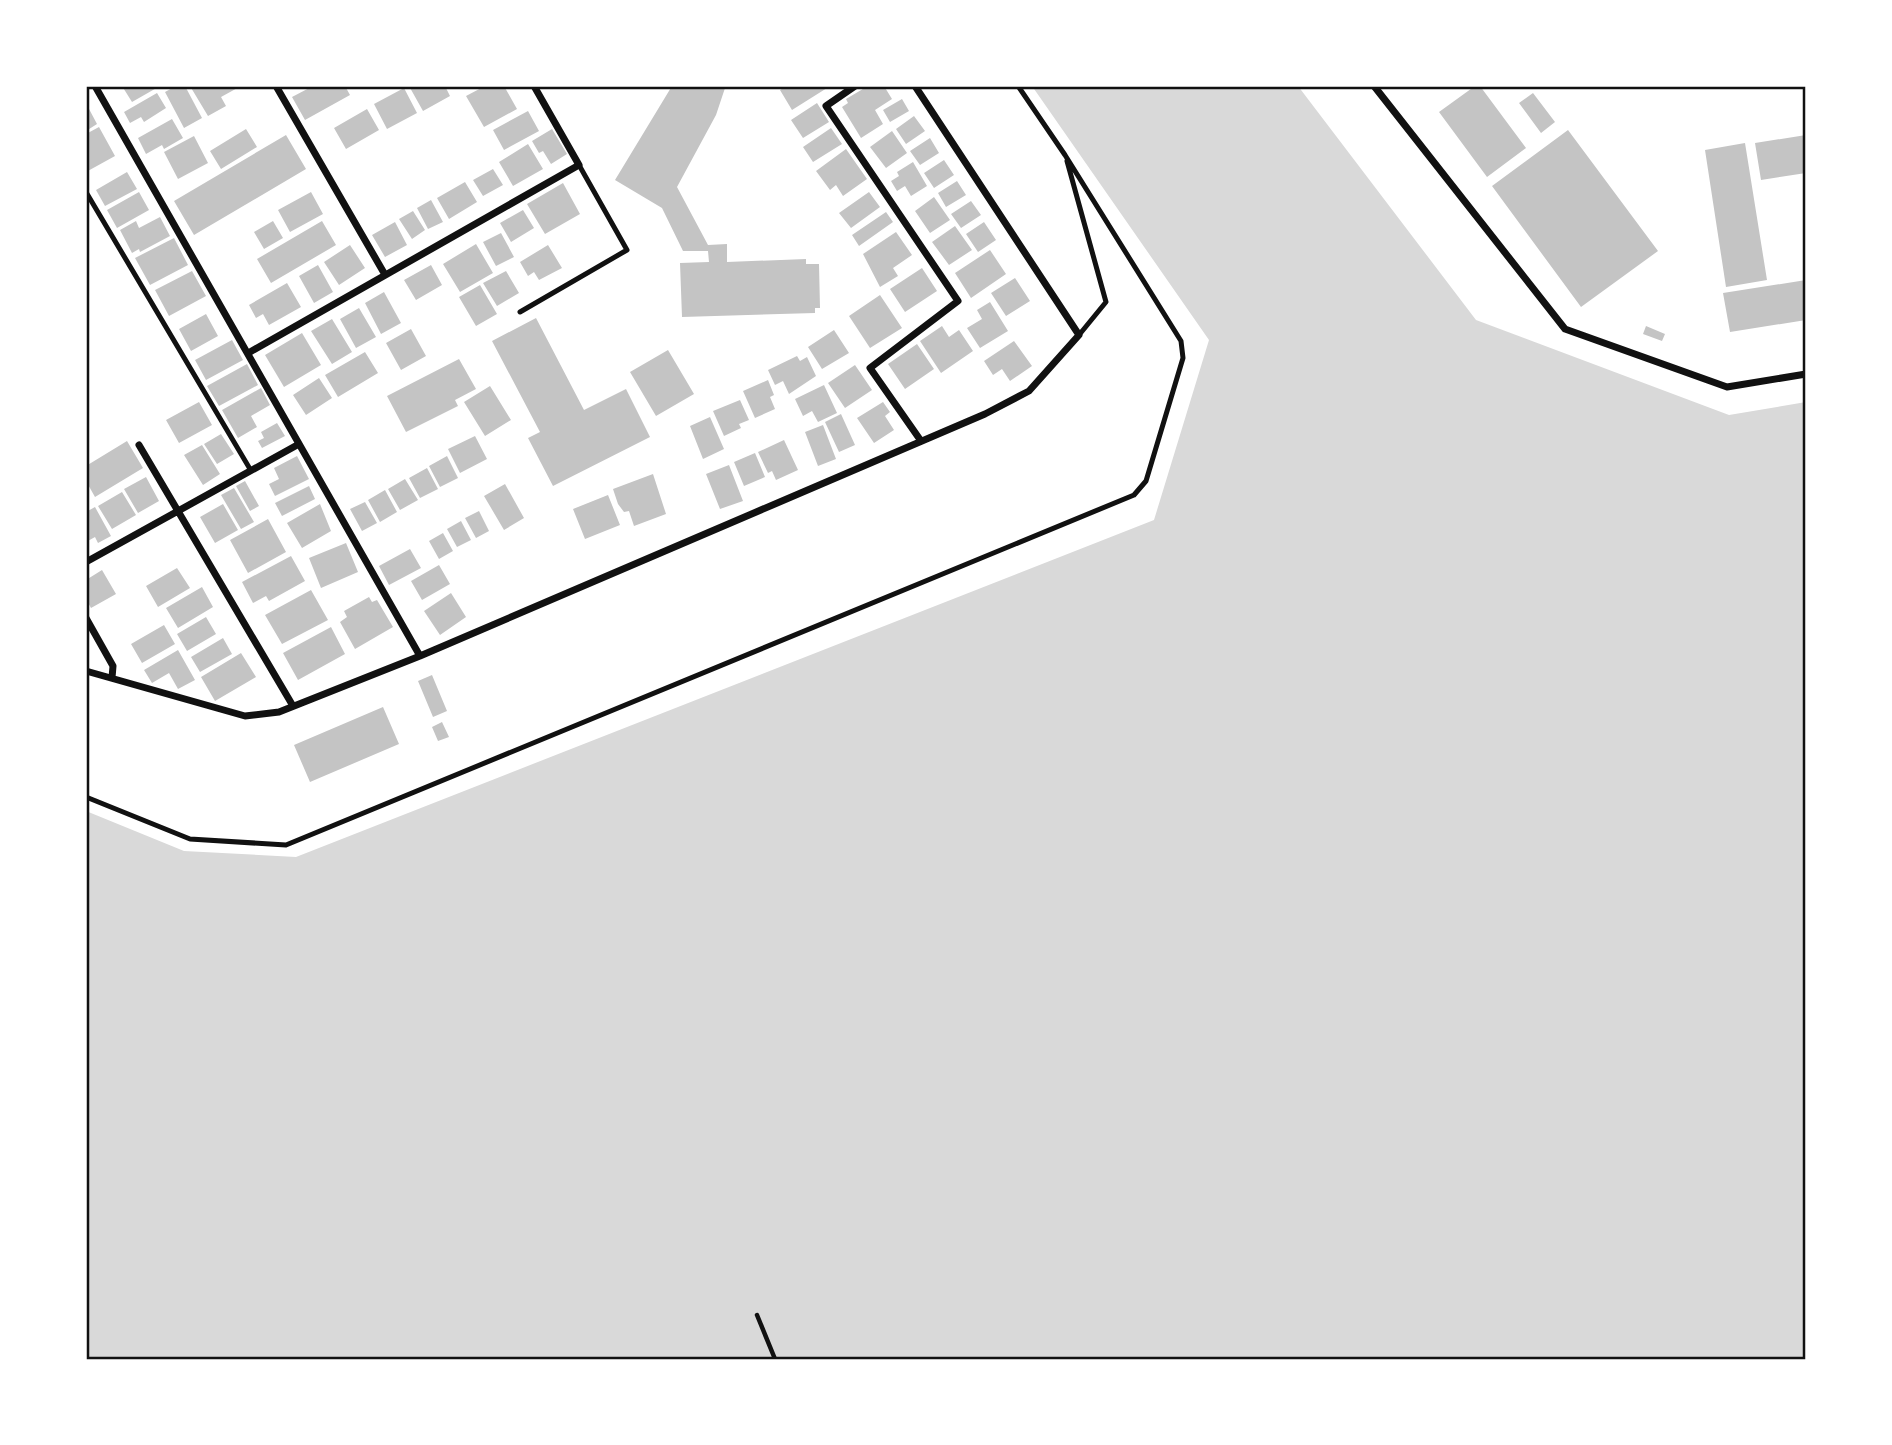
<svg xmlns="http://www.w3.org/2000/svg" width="1892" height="1445" font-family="'Asap Condensed',sans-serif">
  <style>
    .water { fill: #d9d9d9 }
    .building { fill: #c4c4c4 }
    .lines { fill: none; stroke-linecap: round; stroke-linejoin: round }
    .path { stroke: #111; stroke-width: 4.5 }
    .service { stroke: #111; stroke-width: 5 }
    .minor { stroke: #111; stroke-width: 7 }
    .neatline { fill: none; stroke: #111; stroke-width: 2.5 }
  </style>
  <rect width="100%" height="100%" fill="#fff"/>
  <path class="water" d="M 1032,86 L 1298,86 L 1476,320 L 1729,415 L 1806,402 L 1806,1359 L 86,1359 L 86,811 L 184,851 L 296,857 L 1154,520 L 1209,340 Z"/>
  <path class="building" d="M 122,86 L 160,86 L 132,102 Z
    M 176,86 L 185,86 L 202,118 L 184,128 L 165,92 Z
    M 190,86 L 241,86 L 221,97 L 226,106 L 208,116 Z
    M 313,86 L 345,86 L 350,95 L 305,120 L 292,97 Z
    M 409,86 L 445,86 L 450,96 L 423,111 Z
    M 485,86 L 504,86 L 517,109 L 484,127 L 466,96 Z
    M 672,86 L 725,88 L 716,115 L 677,187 L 708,245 L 727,244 L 727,262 L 806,259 L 806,264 L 819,264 L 820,308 L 815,308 L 815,313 L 682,317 L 680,263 L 709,262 L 708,251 L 683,251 L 662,208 L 615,180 Z
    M 787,86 L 825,86 L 827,88 L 792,110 L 780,90 Z
    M 868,86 L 884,86 L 892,99 L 875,110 L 883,124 L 861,138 L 842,107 L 848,103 L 846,99 Z
    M 1475,86 L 1480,86 L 1526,148 L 1487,177 L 1439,112 Z
    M 404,88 L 417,113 L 387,129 L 374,104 Z
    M 157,93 L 166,108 L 144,122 L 141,117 L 130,123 L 124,112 Z
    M 1533,93 L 1555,122 L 1541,133 L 1519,103 Z
    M 902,99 L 909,111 L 890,122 L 883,110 Z
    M 817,103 L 829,122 L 803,138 L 791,120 Z
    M 88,107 L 97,124 L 86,131 L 86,108 Z
    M 367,109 L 379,130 L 346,149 L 334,128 Z
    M 528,111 L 539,131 L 504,150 L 493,130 Z
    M 914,116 L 925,131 L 906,144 L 896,129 Z
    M 172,119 L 183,138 L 164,149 L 162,145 L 146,154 L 138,138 Z
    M 99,127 L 115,156 L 86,172 L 86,134 Z
    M 831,128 L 842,144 L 813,162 L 803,147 Z
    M 246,129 L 257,147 L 221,169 L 210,151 Z
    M 552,129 L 567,154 L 551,164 L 543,151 L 539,153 L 532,141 Z
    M 1568,130 L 1658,251 L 1581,307 L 1492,186 Z
    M 892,131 L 907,153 L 886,168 L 870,147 Z
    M 286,135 L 306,169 L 194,235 L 174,201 Z
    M 1806,135 L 1806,173 L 1761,180 L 1755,143 Z
    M 194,136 L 208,163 L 178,179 L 164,152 Z
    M 930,138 L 939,153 L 920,165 L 910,151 Z
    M 1745,143 L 1767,280 L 1726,287 L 1705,150 Z
    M 528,144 L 543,169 L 513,186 L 499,162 Z
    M 846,149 L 867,179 L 843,196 L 836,185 L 830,190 L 816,171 Z
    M 944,160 L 954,175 L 934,188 L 924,173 Z
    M 913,162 L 927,186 L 911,196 L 905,186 L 897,191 L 891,181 L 899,176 L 897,172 Z
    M 493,169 L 503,185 L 483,196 L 473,180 Z
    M 127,172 L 137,189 L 105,206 L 96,190 Z
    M 957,181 L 966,195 L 946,207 L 938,193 Z
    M 465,182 L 477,202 L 449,219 L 437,198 Z
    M 563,183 L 580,214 L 545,234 L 527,204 Z
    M 139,192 L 149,210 L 117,228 L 107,210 Z
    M 311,192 L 323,214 L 290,232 L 278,210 Z
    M 869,192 L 880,207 L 851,228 L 839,213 Z
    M 934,197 L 950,220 L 930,233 L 915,211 Z
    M 431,200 L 443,222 L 428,229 L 417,208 Z
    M 971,201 L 981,215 L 961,228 L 951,214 Z
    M 523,210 L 534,228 L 511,242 L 500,223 Z
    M 413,211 L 425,230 L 412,239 L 399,219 Z
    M 886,212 L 893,222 L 859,246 L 852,235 Z
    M 160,217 L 170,236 L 140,252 L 139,249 L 132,253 L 120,230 L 136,221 L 139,228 Z
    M 273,221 L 283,238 L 264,249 L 254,232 Z
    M 322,221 L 336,245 L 271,283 L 257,259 Z
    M 395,222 L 407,245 L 385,257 L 372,235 Z
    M 984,222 L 996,240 L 978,252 L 966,234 Z
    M 955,226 L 972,250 L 949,265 L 932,242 Z
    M 896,232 L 912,255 L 893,268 L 898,276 L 880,287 L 863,254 Z
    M 501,233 L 514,257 L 496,266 L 483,242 Z
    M 174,238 L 188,265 L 150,285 L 135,258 Z
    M 476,244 L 493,273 L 460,292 L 443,264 Z
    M 350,245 L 365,268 L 339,285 L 324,262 Z
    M 548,245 L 562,268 L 539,280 L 534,272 L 528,276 L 520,262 Z
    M 990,250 L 1006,274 L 971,298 L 955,273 Z
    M 318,265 L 333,292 L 314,303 L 299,276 Z
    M 431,265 L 442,285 L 416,300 L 404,280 Z
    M 922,268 L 937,291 L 905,312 L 890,289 Z
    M 192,271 L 206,296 L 169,316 L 155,290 Z
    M 506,271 L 519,293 L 497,306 L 483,283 Z
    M 1015,278 L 1030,301 L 1006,316 L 991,293 Z
    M 1806,280 L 1806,320 L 1730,332 L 1723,293 Z
    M 287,283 L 301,307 L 269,325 L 263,314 L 256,318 L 249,305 Z
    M 480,285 L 497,314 L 476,326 L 459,297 Z
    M 384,292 L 401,323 L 381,334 L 365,303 Z
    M 880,295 L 902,328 L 870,348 L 849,316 Z
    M 990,302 L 1008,331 L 980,348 L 967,328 L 982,319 L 977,310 Z
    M 359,308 L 376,337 L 356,348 L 340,319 Z
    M 206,314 L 218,336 L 191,351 L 179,329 Z
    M 536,318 L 584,410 L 626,389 L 650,437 L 553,486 L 528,438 L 540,432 L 492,341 Z
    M 332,319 L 352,352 L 332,364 L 311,331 Z
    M 942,326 L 949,337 L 959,330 L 973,351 L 941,373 L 920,341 Z
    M 1646,326 L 1665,334 L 1662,341 L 1643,334 Z
    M 411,329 L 426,356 L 401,370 L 386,343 Z
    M 834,330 L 849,353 L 822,369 L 808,347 Z
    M 302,333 L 321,365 L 284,387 L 265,355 Z
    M 232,340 L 243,360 L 206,380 L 195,360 Z
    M 1014,341 L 1032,366 L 1010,381 L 1002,369 L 993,375 L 984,361 Z
    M 917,344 L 934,369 L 905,389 L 888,364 Z
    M 668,350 L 694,394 L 656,416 L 630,372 Z
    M 365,352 L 378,373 L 338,397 L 325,375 Z
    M 797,356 L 800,361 L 807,357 L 816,376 L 789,394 L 783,381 L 775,385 L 768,370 Z
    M 459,359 L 476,389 L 455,400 L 458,406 L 406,432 L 387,396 Z
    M 247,364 L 258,385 L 219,406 L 207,386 Z
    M 855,365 L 872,390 L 845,408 L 828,383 Z
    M 319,378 L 332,398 L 306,415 L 293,395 Z
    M 768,380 L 774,395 L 770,397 L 775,409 L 755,418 L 743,391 Z
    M 824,385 L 837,413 L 818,422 L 812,411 L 803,416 L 795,399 Z
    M 490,386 L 511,420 L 485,436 L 464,402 Z
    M 261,388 L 270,405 L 251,416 L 257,427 L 238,438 L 222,410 Z
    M 740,400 L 749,420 L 739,424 L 741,428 L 724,436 L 713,411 Z
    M 199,402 L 212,425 L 179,443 L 166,420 Z
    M 883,402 L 890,412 L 885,416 L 894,430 L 874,443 L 857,418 Z
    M 841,414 L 855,445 L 839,452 L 825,422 Z
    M 710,417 L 724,449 L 703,459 L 690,426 Z
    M 277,423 L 285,436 L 262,448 L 258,441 L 264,438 L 261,432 Z
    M 823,425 L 836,459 L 818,466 L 805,432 Z
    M 221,434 L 234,454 L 217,464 L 204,444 Z
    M 475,436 L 487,459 L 460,473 L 448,449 Z
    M 784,440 L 798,470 L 776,480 L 772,471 L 768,473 L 758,452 Z
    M 127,441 L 143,468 L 95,497 L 86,481 L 86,466 Z
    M 202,445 L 220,474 L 203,485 L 184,455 Z
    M 755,453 L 765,477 L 744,486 L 734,462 Z
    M 297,456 L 309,479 L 275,496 L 269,484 L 279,479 L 274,468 Z
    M 447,456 L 458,478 L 440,487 L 429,466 Z
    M 729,465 L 743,501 L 720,509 L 706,474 Z
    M 427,468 L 438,489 L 420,498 L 409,478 Z
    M 653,474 L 666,514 L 634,526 L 629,511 L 624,512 L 618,504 L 613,489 Z
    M 146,477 L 159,501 L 138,513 L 124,489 Z
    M 405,479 L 418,500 L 400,510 L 388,489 Z
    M 245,481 L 259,506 L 250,511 L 236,486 Z
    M 505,484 L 524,518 L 504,530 L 484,496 Z
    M 309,486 L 315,499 L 282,516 L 275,503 Z
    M 234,488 L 254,522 L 241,529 L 221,495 Z
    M 385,490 L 397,512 L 380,522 L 368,500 Z
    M 122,492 L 136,515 L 112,529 L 98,506 Z
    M 608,495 L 620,525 L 585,539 L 573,509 Z
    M 365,502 L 377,523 L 362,531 L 350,509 Z
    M 223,504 L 238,530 L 215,543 L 200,517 Z
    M 320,504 L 331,531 L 302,548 L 287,523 Z
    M 95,507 L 111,536 L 98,543 L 95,537 L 86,542 L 86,512 Z
    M 479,511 L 489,531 L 476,538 L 465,518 Z
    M 268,519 L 286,552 L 248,573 L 230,540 Z
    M 461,521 L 471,540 L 457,547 L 447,529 Z
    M 443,533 L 453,551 L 439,559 L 429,541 Z
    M 346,543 L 358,572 L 321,588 L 309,558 Z
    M 410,549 L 421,568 L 389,585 L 379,566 Z
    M 291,556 L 305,581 L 269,601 L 266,596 L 253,603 L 242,582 Z
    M 439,565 L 450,584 L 422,600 L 411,581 Z
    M 177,568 L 190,588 L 158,607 L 146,586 Z
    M 102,570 L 116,594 L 91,608 L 86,599 L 86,580 Z
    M 202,587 L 213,607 L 178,628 L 166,608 Z
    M 311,590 L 328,620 L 282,644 L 265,615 Z
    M 451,593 L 466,617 L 440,635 L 424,611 Z
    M 369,597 L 372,602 L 377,600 L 393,627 L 355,649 L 340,622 L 347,617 L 344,611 Z
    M 206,617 L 216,634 L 187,651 L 177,634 Z
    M 164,625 L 175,644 L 142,663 L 131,644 Z
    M 331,627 L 345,654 L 298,680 L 283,653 Z
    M 223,638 L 232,654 L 200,672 L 191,657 Z
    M 178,650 L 195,680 L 178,689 L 169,673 L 152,683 L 144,670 Z
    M 241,653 L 256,677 L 215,701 L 201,677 Z
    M 432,675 L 447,711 L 433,717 L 418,681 Z
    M 383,707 L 399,744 L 310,782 L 294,745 Z
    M 442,722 L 449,737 L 438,741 L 432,727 Z"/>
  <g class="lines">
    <path class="path" d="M 757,1315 L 775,1359"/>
    <path class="service" d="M 1067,161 L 1106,302 L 1079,335
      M 86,192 L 250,469
      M 520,312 L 627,250 L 579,165
      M 86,797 L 190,839 L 286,845 L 1134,495 L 1146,481 L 1183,358 L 1181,341 L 1065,155 L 1018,86"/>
    <path class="minor" d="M 95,86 L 420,656
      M 276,86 L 384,273
      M 855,86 L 826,106 L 958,301 L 870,368 L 921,441
      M 1374,86 L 1565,329 L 1727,387 L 1806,374
      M 250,352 L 579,165 L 534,86
      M 139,445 L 293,706
      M 86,562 L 299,444
      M 86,618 L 113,666 L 112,678
      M 86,671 L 245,716 L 279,712 L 420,656 L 985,414 L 1029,391 L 1079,335 L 915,86"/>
  </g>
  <rect width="1892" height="1445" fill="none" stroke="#ffffff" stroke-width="175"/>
  <rect x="88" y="88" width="1716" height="1270" class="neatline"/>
</svg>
